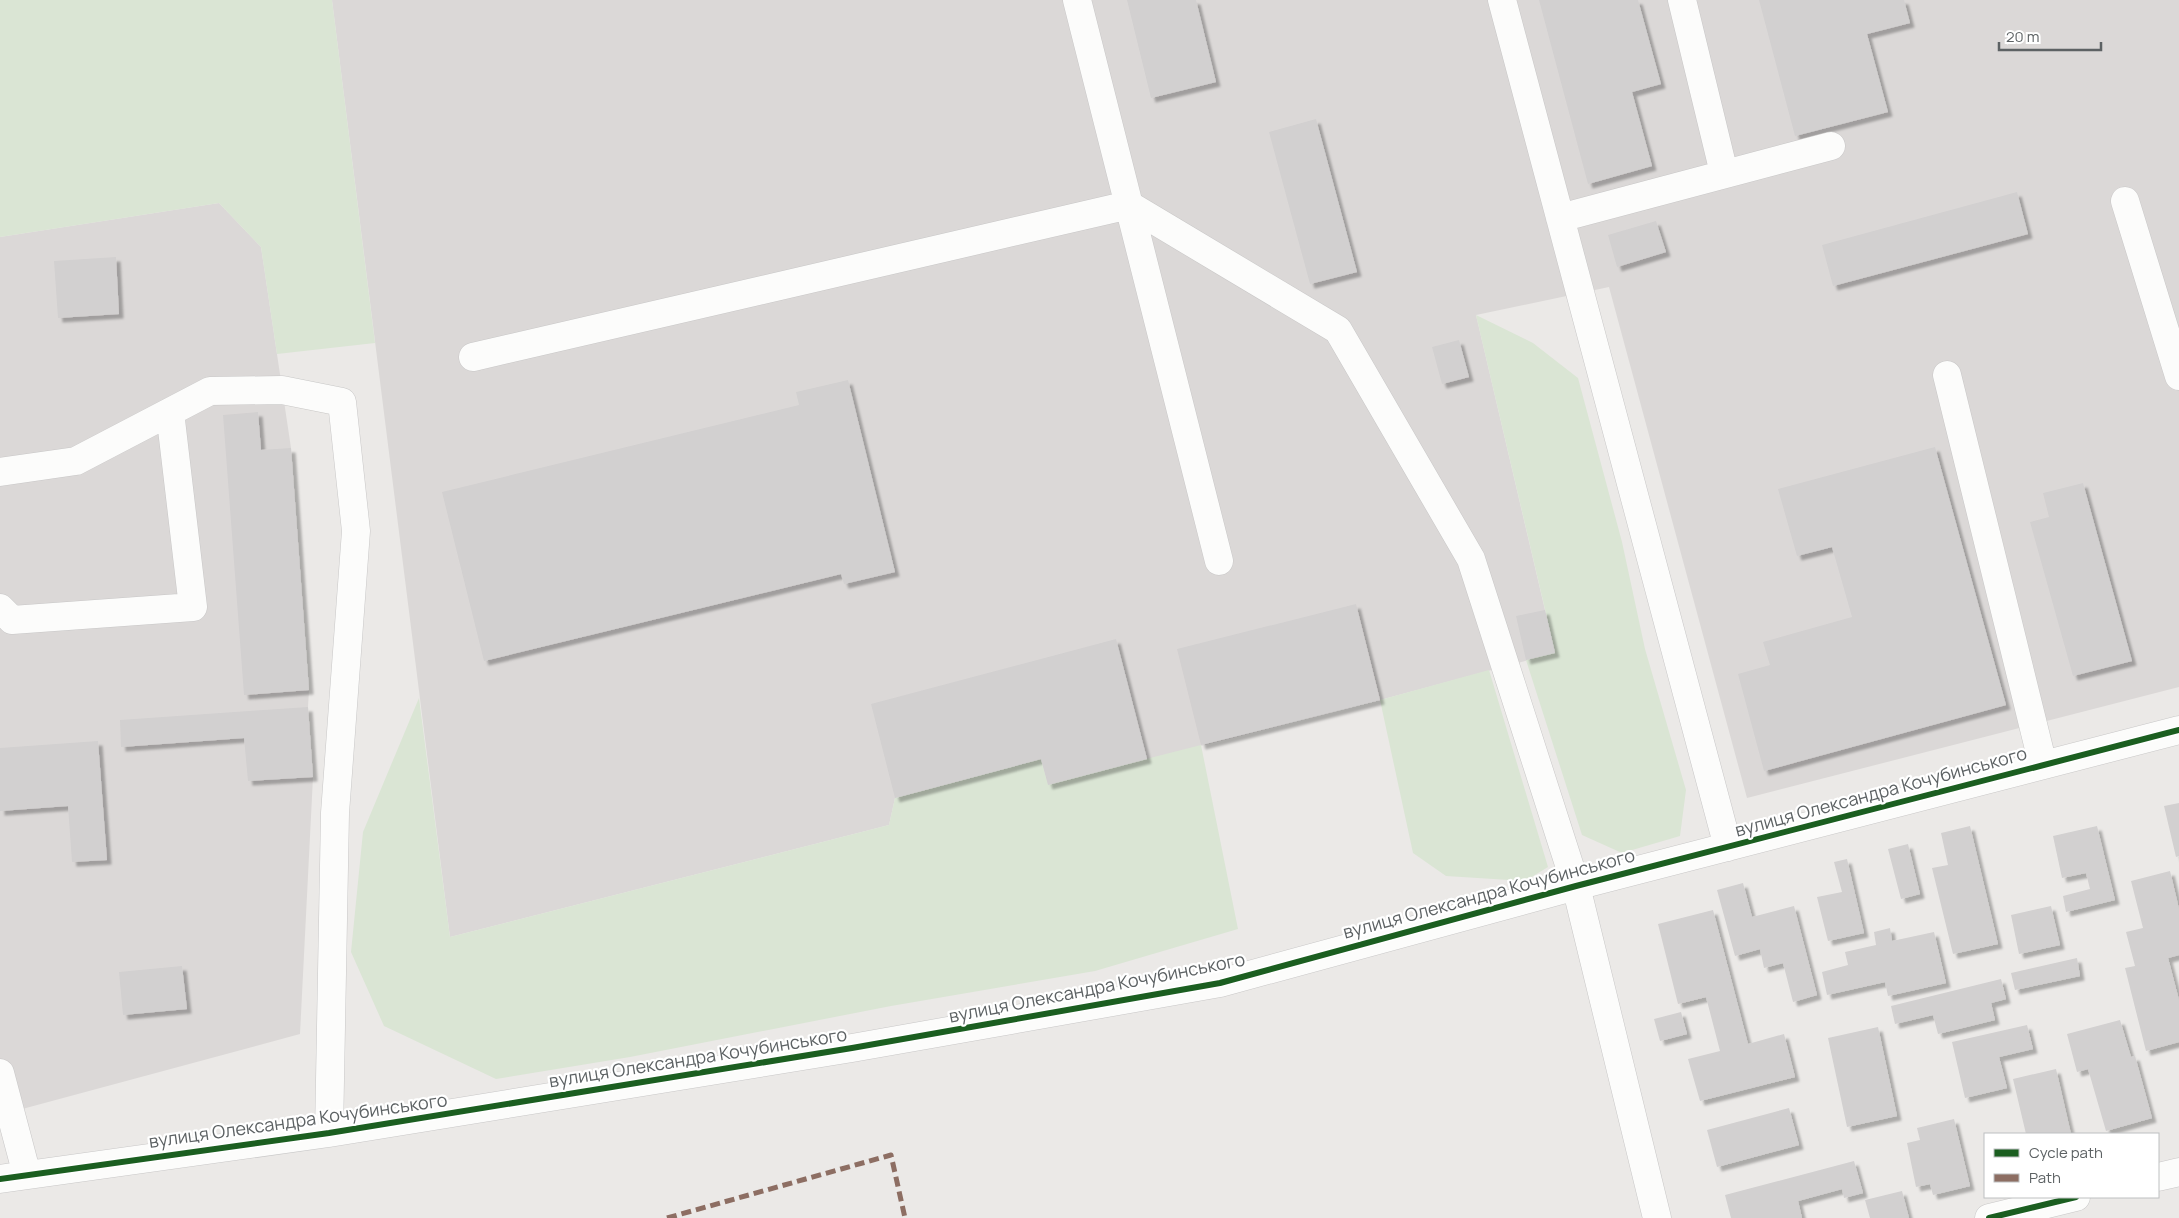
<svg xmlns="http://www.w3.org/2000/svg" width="2179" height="1218" font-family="Manrope,sans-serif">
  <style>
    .industrial { fill: #dbd8d7 }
    .green { fill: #dae5d4 }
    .building { fill: #d2d0d0; filter: url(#shadow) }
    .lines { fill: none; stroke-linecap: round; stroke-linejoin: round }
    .minor-casing { stroke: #c8c7c7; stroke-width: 29 }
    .minor { stroke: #fcfcfb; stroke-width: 28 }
    .quiet { stroke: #8d6e63; stroke-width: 5; stroke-dasharray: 10 5; stroke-linecap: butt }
    .cycleway-casing { stroke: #fff; stroke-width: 9 }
    .cycleway { stroke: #1b5e20; stroke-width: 6 }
    .labels { text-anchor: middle; stroke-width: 4.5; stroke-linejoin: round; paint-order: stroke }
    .street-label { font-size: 18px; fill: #5d6264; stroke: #fff }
  </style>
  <defs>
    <filter id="shadow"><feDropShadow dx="4.5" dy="4.5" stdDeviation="1" flood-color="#0004"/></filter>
  </defs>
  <rect width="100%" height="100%" fill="#ebe9e7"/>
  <path class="industrial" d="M 332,0 L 2179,0 L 2179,687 L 1747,798 L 1609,287 L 1476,315 L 1555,653 L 1380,700 L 1048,785 L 1041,759 L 895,798 L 889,825 L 450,937 Z
    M 219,203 L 261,247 L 291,448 L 309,690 L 308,707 L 313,777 L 300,1034 L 0,1115 L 0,237 Z"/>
  <path class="green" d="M 0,0 L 332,0 L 375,343 L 277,354 L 261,247 L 219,203 L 0,237 Z
    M 1476,315 L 1533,343 L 1578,378 L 1622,542 L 1645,649 L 1686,790 L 1680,836 L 1622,853 L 1582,835 L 1526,660 L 1555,652 Z
    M 1489,670 L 1548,867 L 1525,881 L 1446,876 L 1413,853 L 1380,700 Z
    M 419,698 L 450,937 L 889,825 L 895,798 L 1041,759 L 1048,784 L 1201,745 L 1238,929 L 1095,971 L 891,1006 L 630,1057 L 496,1079 L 384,1026 L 351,952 L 363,832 Z"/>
  <path class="building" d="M 1127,0 L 1196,0 L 1216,82 L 1151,98 Z
    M 1539,0 L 1638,0 L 1661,84 L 1632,92 L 1652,166 L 1588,184 Z
    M 1759,0 L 1904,0 L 1910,23 L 1867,34 L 1888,112 L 1795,136 Z
    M 1316,119 L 1357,272 L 1310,284 L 1269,132 Z
    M 2017,192 L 2028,234 L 1833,286 L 1822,245 Z
    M 1656,221 L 1666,252 L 1617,267 L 1608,235 Z
    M 116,257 L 119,314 L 58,318 L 54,261 Z
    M 1459,340 L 1469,377 L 1442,384 L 1432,347 Z
    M 848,380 L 895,572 L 844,584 L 841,574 L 484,661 L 442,492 L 799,405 L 796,392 Z
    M 258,412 L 261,450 L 291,448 L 309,690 L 244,695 L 223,415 Z
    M 1935,447 L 2006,705 L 1764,771 L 1738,674 L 1770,665 L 1763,642 L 1852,617 L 1832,547 L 1797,556 L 1778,489 Z
    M 2083,483 L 2132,661 L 2073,676 L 2030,522 L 2049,517 L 2043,493 Z
    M 1356,604 L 1380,700 L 1201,745 L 1177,649 Z
    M 1545,610 L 1555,653 L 1526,660 L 1516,616 Z
    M 1116,639 L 1147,759 L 1048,785 L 1041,759 L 895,798 L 871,704 Z
    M 308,707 L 313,777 L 248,781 L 244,738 L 121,747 L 120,720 Z
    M 98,741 L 107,860 L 72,862 L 68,806 L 0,811 L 0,748 Z
    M 2179,803 L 2179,856 L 2176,857 L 2164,806 Z
    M 1970,826 L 1998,944 L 1953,954 L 1932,868 L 1948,865 L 1941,833 Z
    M 2097,826 L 2115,900 L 2066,912 L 2063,896 L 2090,889 L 2086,873 L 2062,878 L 2053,836 Z
    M 1908,844 L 1920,894 L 1901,899 L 1888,849 Z
    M 1847,859 L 1864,933 L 1828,941 L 1817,897 L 1842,892 L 1834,862 Z
    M 2170,871 L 2179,909 L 2179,955 L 2168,958 L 2179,1000 L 2179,1042 L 2146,1051 L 2125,968 L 2135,966 L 2126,932 L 2143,928 L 2131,881 Z
    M 1743,883 L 1752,917 L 1794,906 L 1817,995 L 1793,1002 L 1783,963 L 1764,968 L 1760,949 L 1735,956 L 1717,890 Z
    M 2051,906 L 2060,945 L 2019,954 L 2011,915 Z
    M 1713,910 L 1748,1044 L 1784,1034 L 1795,1077 L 1700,1101 L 1688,1059 L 1720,1051 L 1706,997 L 1678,1004 L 1658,924 Z
    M 1890,928 L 1892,941 L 1934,932 L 1946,983 L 1888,996 L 1885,982 L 1827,995 L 1822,972 L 1848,965 L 1845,952 L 1876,945 L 1874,932 Z
    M 2077,958 L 2080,976 L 2015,990 L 2011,973 Z
    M 182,966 L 187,1009 L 123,1015 L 119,972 Z
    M 2001,979 L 2006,999 L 1991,1003 L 1995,1020 L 1938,1034 L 1933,1015 L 1895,1024 L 1891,1006 Z
    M 1681,1012 L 1687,1034 L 1660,1041 L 1654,1019 Z
    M 2120,1020 L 2131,1057 L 2135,1056 L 2152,1118 L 2106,1131 L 2088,1069 L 2077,1072 L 2067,1034 Z
    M 2027,1025 L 2033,1049 L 1999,1057 L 2007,1088 L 1965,1098 L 1952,1042 Z
    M 1878,1027 L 1897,1116 L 1847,1127 L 1828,1038 Z
    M 2056,1069 L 2071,1134 L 2026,1134 L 2013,1079 Z
    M 1789,1108 L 1799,1145 L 1717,1167 L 1707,1130 Z
    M 1954,1119 L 1970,1186 L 1933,1195 L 1930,1184 L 1916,1187 L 1907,1143 L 1920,1140 L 1917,1128 Z
    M 1854,1161 L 1863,1193 L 1844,1198 L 1842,1189 L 1798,1201 L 1802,1218 L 1731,1218 L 1725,1195 Z
    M 1902,1191 L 1909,1218 L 1870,1218 L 1865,1200 Z"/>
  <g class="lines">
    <defs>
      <path id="minor" d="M 1077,0 L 1219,561
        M 1502,0 L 1728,847
        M 1682,0 L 1724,173
        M 2125,201 L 2179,376
        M 1560,218 L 1831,146
        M 473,357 L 1129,205 L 1338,330 L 1471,559 L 1576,886 L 1657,1218
        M 1947,375 L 2043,765
        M 0,472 L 76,461 L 210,391 L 282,390 L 342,402 L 356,531 L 335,813 L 329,1133
        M 0,608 L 12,620 L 193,607 L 170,412
        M 0,1073 L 27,1175
        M 2158,1177 L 2179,1172
        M 0,1179 L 329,1133 L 852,1048 L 1220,983 L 1576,886 L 2179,730
        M 1989,1218 L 2076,1197"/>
    </defs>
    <use href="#minor" class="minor-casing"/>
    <use href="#minor" class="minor"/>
    <path class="quiet" d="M 667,1218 L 891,1155 L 905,1218"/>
    <defs>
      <path id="cycleway" d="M 0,1179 L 329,1133 L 852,1048 L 1220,983 L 1576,886 L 2179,730
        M 1989,1218 L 2076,1197"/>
    </defs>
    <use href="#cycleway" class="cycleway-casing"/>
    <use href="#cycleway" class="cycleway"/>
  </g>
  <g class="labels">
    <g class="street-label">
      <text transform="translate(1881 792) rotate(-15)" y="6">вулиця Олександра Кочубинського</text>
      <text transform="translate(1489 894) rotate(-15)" y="6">вулиця Олександра Кочубинського</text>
      <text transform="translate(1097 988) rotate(-11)" y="6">вулиця Олександра Кочубинського</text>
      <text transform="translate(698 1058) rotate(-9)" y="6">вулиця Олександра Кочубинського</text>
      <text transform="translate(298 1121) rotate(-8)" y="6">вулиця Олександра Кочубинського</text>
    </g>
  </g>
  <rect x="1984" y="1133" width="175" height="65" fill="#ffffff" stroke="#bec0c1"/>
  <rect x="1994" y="1149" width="25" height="8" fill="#1b5e20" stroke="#bec0c1"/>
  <text x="2029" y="1158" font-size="15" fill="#5d6264">Cycle path</text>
  <rect x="1994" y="1174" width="25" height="8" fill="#8d6e63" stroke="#bec0c1"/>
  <text x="2029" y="1183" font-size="15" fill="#5d6264">Path</text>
  <path d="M1999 42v8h102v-8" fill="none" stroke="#5d6264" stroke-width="2.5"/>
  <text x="2006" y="42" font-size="15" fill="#5d6264" stroke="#ffffff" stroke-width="4" paint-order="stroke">20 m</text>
</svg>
